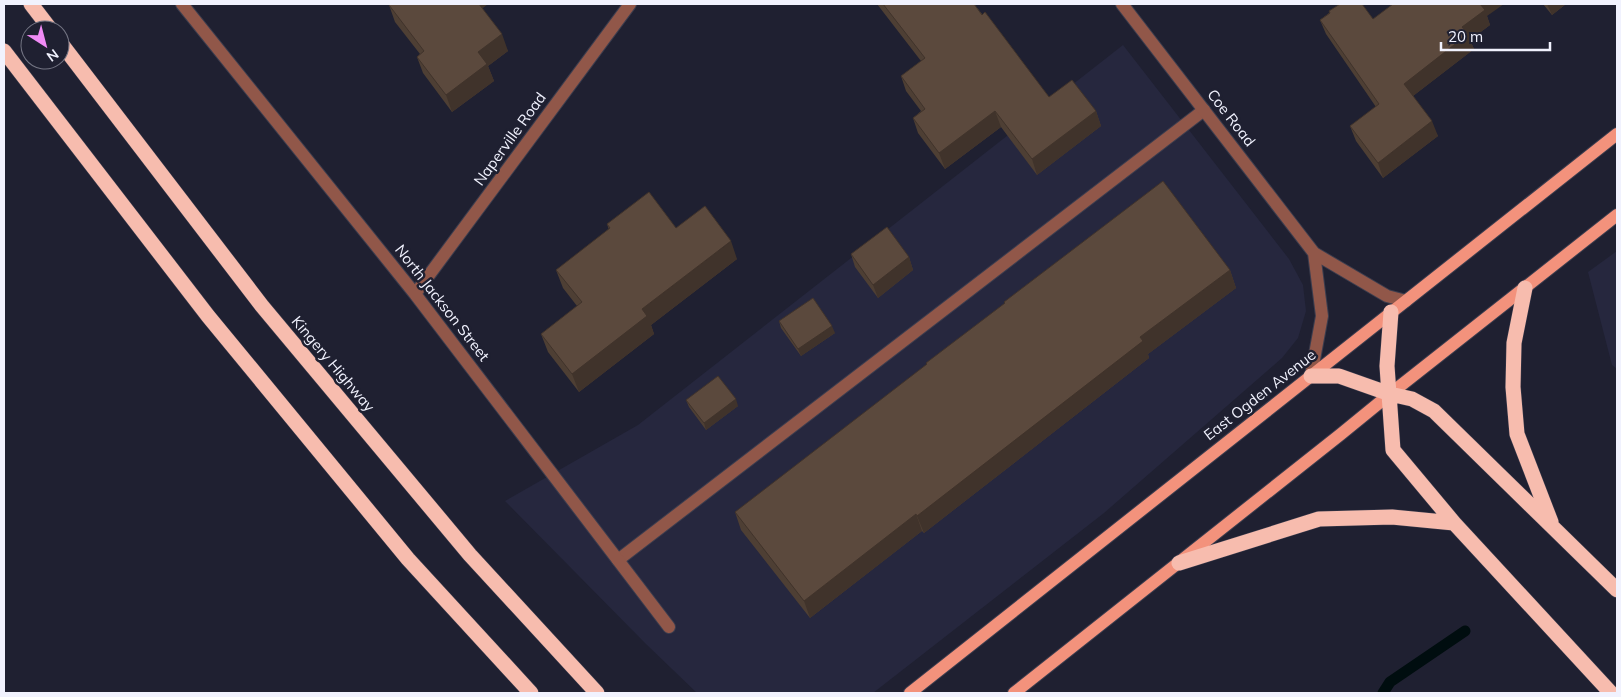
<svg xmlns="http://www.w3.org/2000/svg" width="1621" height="697" font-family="Mulish,sans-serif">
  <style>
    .built { fill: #26273e }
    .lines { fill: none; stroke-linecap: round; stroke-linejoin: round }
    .stream { stroke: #000d0f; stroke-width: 11 }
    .service-casing { stroke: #3c3d4e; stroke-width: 14 }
    .minor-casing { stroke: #3c3d4e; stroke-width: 14 }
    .primary-casing { stroke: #3c3d4e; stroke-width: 14 }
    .motorway-casing { stroke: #3c3d4e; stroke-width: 16 }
    .service { stroke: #915749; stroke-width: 12 }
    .minor { stroke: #915749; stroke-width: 12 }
    .primary { stroke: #f3927c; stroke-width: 12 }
    .motorway { stroke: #f7bcae; stroke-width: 15 }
    .wall { fill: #4e3f34 }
    .shaded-wall { fill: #40332b }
    .building { fill: #5b493d; stroke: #40332b }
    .labels { text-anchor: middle; stroke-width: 5; stroke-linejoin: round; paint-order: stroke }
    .street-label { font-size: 15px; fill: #f1f2fe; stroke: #1f2031 }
  </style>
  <rect width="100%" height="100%" fill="#1f2031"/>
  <path class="built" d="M 1123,45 L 1289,259 L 1303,285 L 1306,311 L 1298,338 L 1282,358 L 1104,513 L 873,693 L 697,693 L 646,644 L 505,501 L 638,425 Z
    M 1617,251 L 1617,369 L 1612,365 L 1588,272 Z"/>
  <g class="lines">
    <path class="stream" d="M 1383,693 L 1390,682 L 1465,631"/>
    <defs>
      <path id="service" d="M 618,560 L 1204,110"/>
      <path id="minor" d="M 182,4 L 415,294 L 669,627
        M 1122,4 L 1314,253 L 1387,296 L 1406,301
        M 415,294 L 630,4
        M 1311,376 L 1322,316 L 1314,253"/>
      <path id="primary" d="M 910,693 L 1617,134
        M 1014,693 L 1341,434 L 1390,394 L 1617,215"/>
      <path id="motorway" d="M 31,4 L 51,30
        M 60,42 L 262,306 L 470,555 L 597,693
        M 4,51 L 208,316 L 408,559 L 531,693
        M 1525,288 L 1514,343 L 1513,387 L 1517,434 L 1551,522
        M 1391,312 L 1387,366 L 1393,450 L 1454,523 L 1611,693
        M 1311,376 L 1339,376 L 1390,394 L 1412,399 L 1434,411 L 1617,590
        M 1179,563 L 1319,519 L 1392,517 L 1454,523"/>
    </defs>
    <use href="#service" class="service-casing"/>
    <use href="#minor" class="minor-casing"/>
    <use href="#primary" class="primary-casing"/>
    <use href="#motorway" class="motorway-casing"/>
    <use href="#service" class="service"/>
    <use href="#minor" class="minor"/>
    <use href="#primary" class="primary"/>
    <use href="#motorway" class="motorway"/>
  </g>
  <path class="wall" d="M 877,4 L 974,4 L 1049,97 L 1096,111 L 1101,126 L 1037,175 L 1001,127 L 945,169 L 918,133 L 913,118 L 921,111 L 906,91 L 901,76 L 921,61 Z
    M 1543,4 L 1566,4 L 1552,15 Z
    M 389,5 L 482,8 L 508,51 L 488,66 L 494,81 L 452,112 L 423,73 L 417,57 L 420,54 L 395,22 Z
    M 1329,11 L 1373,19 L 1487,16 L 1490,25 L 1470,40 L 1474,49 L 1413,96 L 1438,136 L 1383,178 L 1356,141 L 1350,126 L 1376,107 L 1326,34 L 1320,20 L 1329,13 Z
    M 607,224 L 676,228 L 737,259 L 651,325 L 654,334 L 579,392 L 548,352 L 541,334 L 577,306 L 563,288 L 556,270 L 609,230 Z
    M 851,254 L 909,257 L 913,270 L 878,298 L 855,267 Z
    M 1230,270 L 1236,288 L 1148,354 L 1149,358 L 924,533 L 922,531 L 810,618 L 741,530 L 735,512 Z
    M 779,321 L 835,333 L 801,356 L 781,328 Z
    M 686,400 L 738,406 L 706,430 L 689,407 Z"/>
  <path class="shaded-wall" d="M 475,4 L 488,4 L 478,12 Z
    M 1480,4 L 1504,4 L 1487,16 L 1490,25 L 1470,40 L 1474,49 L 1409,99 L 1404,84 L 1462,27 Z
    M 1547,4 L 1566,4 L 1552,15 Z
    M 502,34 L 508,51 L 488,66 L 494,81 L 452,112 L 446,95 L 478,52 Z
    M 995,111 L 1001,127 L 945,169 L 939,153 Z
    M 1096,111 L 1101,126 L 1037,175 L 1032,159 Z
    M 1432,121 L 1438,136 L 1383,178 L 1378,163 Z
    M 731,241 L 737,259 L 651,325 L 654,334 L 579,392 L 572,374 L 642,309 Z
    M 909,257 L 913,270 L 878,298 L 873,285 Z
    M 1230,270 L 1236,288 L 1148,354 L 1149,358 L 924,533 L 917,516 L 1140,337 Z
    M 832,326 L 835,333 L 801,356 L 798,349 Z
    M 736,399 L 738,406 L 706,430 L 704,423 Z
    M 916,514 L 922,531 L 810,618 L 804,601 Z"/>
  <path class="building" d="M 390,4 L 479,4 L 502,34 L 478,52 L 487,64 L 446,95 L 417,57 L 424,51 L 389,5 Z
    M 883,4 L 974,4 L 982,15 L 985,12 L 1049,97 L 1072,80 L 1096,111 L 1032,159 L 995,111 L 939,153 L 913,118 L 925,109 L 901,76 L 925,58 Z
    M 1340,4 L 1362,4 L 1373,19 L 1393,4 L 1480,4 L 1485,10 L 1462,27 L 1468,34 L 1404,84 L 1432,121 L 1378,163 L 1350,126 L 1379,104 L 1320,20 L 1330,13 L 1329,11 Z
    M 1163,181 L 1230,270 L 1140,337 L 1143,341 L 917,516 L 916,514 L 804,601 L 735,512 L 927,364 L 926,363 L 1005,303 L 1004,302 Z
    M 649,192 L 676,228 L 705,206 L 731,241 L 642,309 L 647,316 L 572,374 L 541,334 L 582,302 L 556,270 L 610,228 L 607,224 Z
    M 887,227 L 909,257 L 873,285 L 851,254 Z
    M 813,298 L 832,326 L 798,349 L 779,321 Z
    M 718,376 L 736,399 L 704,423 L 686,400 Z"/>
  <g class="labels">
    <g class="street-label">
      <text transform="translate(1231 118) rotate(52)" y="5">Coe Road</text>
      <text transform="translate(510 139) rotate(-54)" y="5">Naperville Road</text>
      <text transform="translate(442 303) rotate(52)" y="5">North Jackson Street</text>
      <text transform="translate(333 364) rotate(50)" y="5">Kingery Highway</text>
      <text transform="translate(1260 395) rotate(-38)" y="5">East Ogden Avenue</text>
    </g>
  </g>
  <rect width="1621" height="697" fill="none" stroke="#f1f2fe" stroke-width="10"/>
  <g transform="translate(45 45) rotate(144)"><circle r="24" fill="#1f2031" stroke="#737483"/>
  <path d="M0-4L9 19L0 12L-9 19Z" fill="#f08bf5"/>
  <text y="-8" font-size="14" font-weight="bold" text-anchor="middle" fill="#f1f2fe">N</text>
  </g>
  <path d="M1441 42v8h109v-8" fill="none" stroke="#f1f2fe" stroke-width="2.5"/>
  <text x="1448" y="42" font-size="15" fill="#f1f2fe" stroke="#1f2031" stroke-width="4" paint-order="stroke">20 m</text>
</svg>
